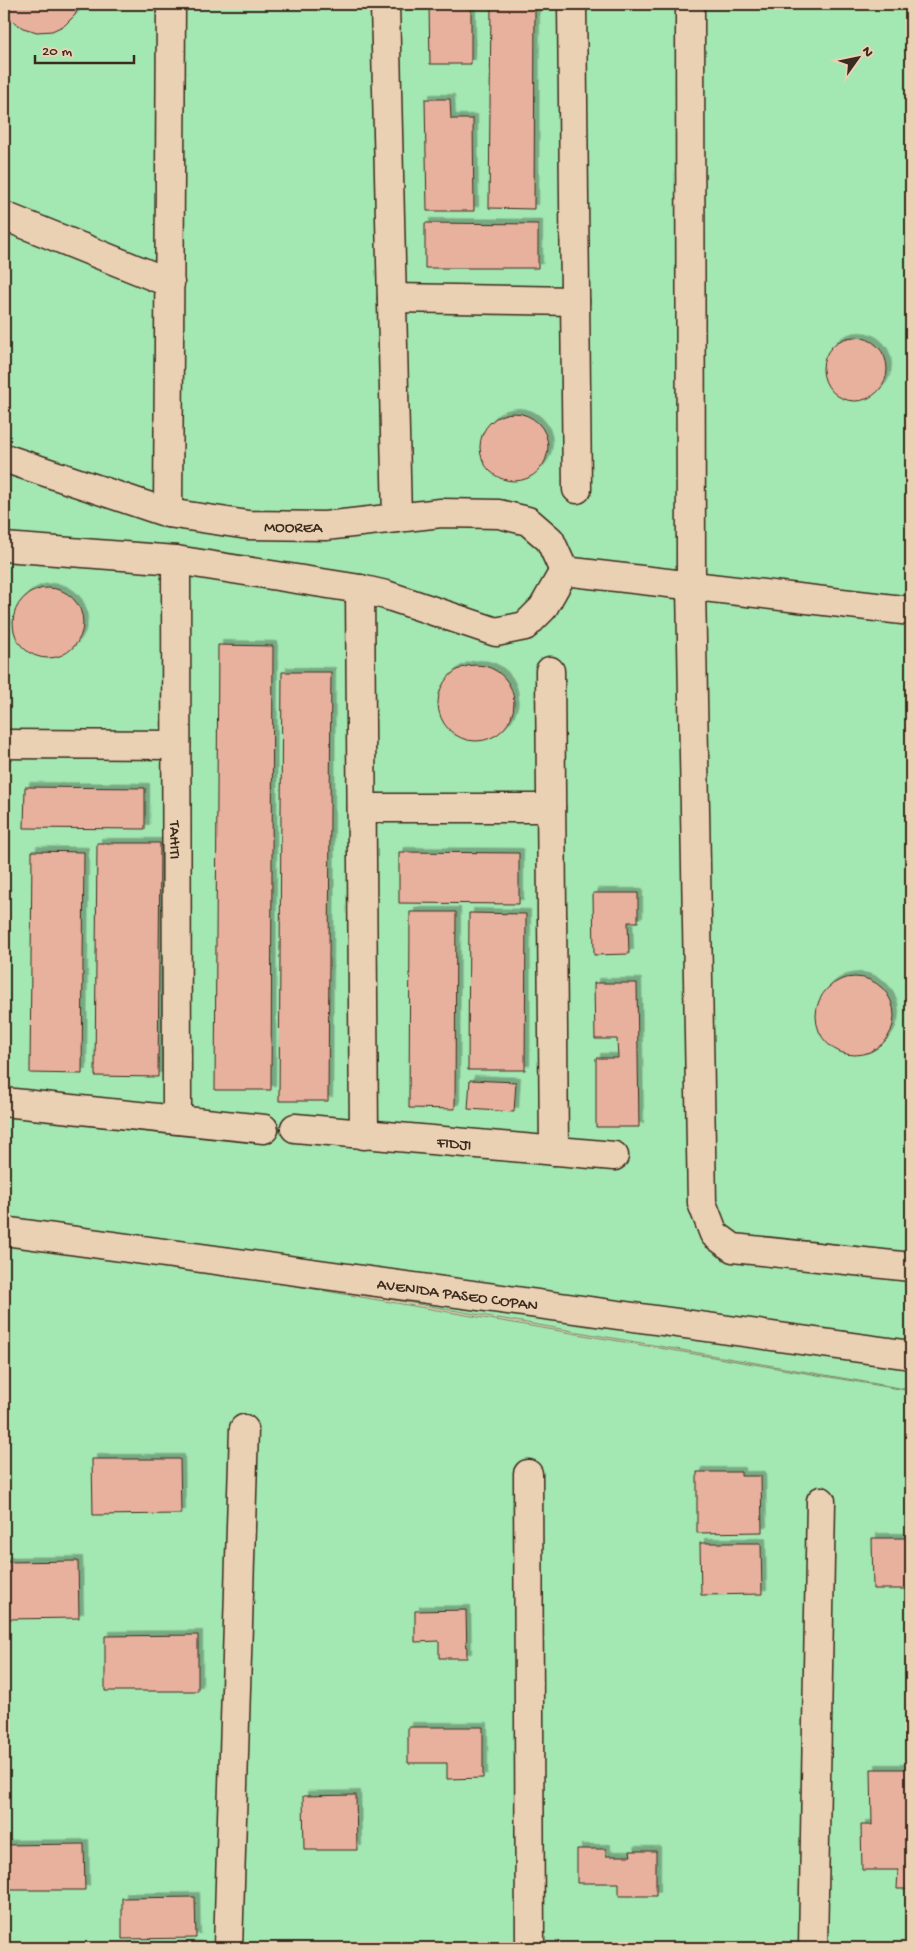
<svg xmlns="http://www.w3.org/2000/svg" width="915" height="1952" font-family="'Gochi Hand',sans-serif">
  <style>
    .green { fill: #a3e7b2; stroke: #6f8868 }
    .building { fill: #e8b19d; stroke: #3b2a1e; filter: url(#shadow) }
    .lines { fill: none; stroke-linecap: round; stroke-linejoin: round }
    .minor-casing { stroke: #3b2a1e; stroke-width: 31 }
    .secondary-casing { stroke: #3b2a1e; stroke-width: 31 }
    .minor { stroke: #ebd1b3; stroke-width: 28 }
    .secondary { stroke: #ebd1b3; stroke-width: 28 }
    .labels { text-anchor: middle; stroke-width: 5; stroke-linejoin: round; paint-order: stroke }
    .street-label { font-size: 16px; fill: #3b2a1e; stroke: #ebd1b3 }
  </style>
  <defs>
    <filter id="shadow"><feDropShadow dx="4.5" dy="-4.5" stdDeviation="0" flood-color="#0004"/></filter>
  </defs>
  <rect width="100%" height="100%" fill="#ebd1b3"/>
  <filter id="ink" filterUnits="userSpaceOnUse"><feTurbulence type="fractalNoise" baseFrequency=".02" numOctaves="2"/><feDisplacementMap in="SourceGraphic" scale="10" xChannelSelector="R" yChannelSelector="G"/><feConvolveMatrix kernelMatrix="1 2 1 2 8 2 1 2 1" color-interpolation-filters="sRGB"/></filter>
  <g filter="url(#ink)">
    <path class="green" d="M 4,4 L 911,4 L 911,1390 L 4,1232 Z
      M 4,1236 L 911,1391 L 911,1948 L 4,1948 Z"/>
    <path class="building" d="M 4,4 L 80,4 L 75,15 L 65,25 L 52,31 L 37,32 L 23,28 L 11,20 L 4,8 Z
      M 429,4 L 471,4 L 471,64 L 430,64 Z
      M 491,5 L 535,5 L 534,209 L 489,208 Z
      M 425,99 L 450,99 L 451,119 L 473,119 L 474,211 L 427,211 Z
      M 425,223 L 538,224 L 538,268 L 425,268 Z
      M823 369a32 32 0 1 1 64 0a32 32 0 1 1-64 0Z
      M480 447a34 34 0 1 1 68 0a34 34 0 1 1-68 0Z
      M13 623a35 35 0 1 1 70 0a35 35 0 1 1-70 0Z
      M 218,645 L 273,646 L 271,1090 L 215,1090 Z
      M438 703a38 38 0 1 1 76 0a38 38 0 1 1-76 0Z
      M 282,672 L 331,672 L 328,1101 L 279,1101 Z
      M 25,787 L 145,788 L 145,829 L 24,828 Z
      M 97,843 L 160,843 L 158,1077 L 95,1076 Z
      M 32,851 L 84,852 L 82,1074 L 30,1073 Z
      M 399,852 L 519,853 L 519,904 L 399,903 Z
      M 593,893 L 638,893 L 638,922 L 628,922 L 629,954 L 594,955 Z
      M 410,912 L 456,912 L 455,1109 L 409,1108 Z
      M 469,913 L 526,914 L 525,1070 L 468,1070 Z
      M816 1016a39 39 0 1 1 78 0a39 39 0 1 1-78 0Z
      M 594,983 L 637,983 L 639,1127 L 596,1127 L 596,1058 L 618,1058 L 617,1039 L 595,1039 Z
      M 470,1080 L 516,1082 L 514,1112 L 468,1109 Z
      M 92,1459 L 180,1459 L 181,1514 L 93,1515 Z
      M 697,1472 L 741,1472 L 741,1476 L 761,1476 L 762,1532 L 697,1533 Z
      M 872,1538 L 911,1538 L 911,1589 L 873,1589 Z
      M 700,1543 L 761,1543 L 762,1594 L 701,1595 Z
      M 78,1561 L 79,1618 L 4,1619 L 4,1562 Z
      M 466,1610 L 467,1658 L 439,1658 L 439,1641 L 415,1642 L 415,1611 Z
      M 198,1635 L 198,1691 L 105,1691 L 105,1636 Z
      M 408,1727 L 483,1727 L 483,1778 L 447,1779 L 447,1763 L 408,1763 Z
      M 871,1769 L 911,1769 L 911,1889 L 897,1889 L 898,1870 L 862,1870 L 861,1825 L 872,1825 Z
      M 356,1795 L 357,1850 L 304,1850 L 303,1796 Z
      M 84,1844 L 85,1890 L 4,1890 L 4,1845 Z
      M 577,1849 L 606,1849 L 606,1856 L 631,1856 L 630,1851 L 656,1851 L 656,1896 L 619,1896 L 619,1883 L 577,1883 Z
      M 195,1897 L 196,1938 L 122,1939 L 122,1898 Z
      M 197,1946 L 197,1948 L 123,1948 L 123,1947 Z"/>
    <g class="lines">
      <defs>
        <g id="minor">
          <path d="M 385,4 L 397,518"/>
          <path d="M 572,4 L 577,489"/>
          <path d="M 690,4 L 691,586 L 702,1203 L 714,1234 L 733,1248 L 911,1267"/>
          <path d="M 4,216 L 170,283"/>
          <path d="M 392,298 L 575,301"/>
          <path id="s1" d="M 4,458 L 168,513 L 248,525 L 325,526 L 441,513 L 499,514 L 528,521 L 550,540 L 564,571"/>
          <path d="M 168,513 L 171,4"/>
          <path d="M 4,547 L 176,560 L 360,589 L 386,595 L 496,632 L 525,626 L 543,608 L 564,571"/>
          <path id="s2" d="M 176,560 L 177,1119"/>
          <path d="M 564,571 L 911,611"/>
          <path d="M 360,589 L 364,1135"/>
          <path d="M 550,671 L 554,1151"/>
          <path d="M 4,744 L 176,745"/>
          <path d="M 362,808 L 551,808"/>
          <path d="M 4,1102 L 264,1129"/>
          <path id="s3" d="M 295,1128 L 614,1156"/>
          <path d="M 528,1474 L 530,1948"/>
          <path d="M 228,1948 L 244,1429"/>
          <path d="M 813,1948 L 821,1501"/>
        </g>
        <g id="secondary">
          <path id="s4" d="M 4,1231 L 911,1355"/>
        </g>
      </defs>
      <use href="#minor" class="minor-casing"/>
      <use href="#secondary" class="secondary-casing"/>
      <use href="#minor" class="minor"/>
      <use href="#secondary" class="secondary"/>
    </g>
  </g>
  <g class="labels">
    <g class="street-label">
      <text dy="6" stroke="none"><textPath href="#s1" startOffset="299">MOOREA</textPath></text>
      <text dy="6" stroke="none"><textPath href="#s2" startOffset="280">TAHITI</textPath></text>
      <text dy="6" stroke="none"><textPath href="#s3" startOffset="160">FIDJI</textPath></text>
      <text dy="6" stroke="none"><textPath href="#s4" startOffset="458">AVENIDA PASEO COPAN</textPath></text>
    </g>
  </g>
  <rect width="915" height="1952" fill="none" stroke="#ebd1b3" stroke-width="20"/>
  <rect x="10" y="10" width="895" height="1932" fill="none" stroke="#3b2a1e" stroke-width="2" filter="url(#ink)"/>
  <g transform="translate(858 58) rotate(57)" stroke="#ebd1b3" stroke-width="4" paint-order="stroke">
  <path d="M0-4L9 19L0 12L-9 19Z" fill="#3b2a1e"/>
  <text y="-8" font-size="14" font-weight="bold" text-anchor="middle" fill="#3b2a1e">N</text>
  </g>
  <path d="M35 55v8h99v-8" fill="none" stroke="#3b2a1e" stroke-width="2.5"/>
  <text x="42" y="55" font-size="15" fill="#3b2a1e" stroke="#ebd1b3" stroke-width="4" paint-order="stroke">20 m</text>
</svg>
